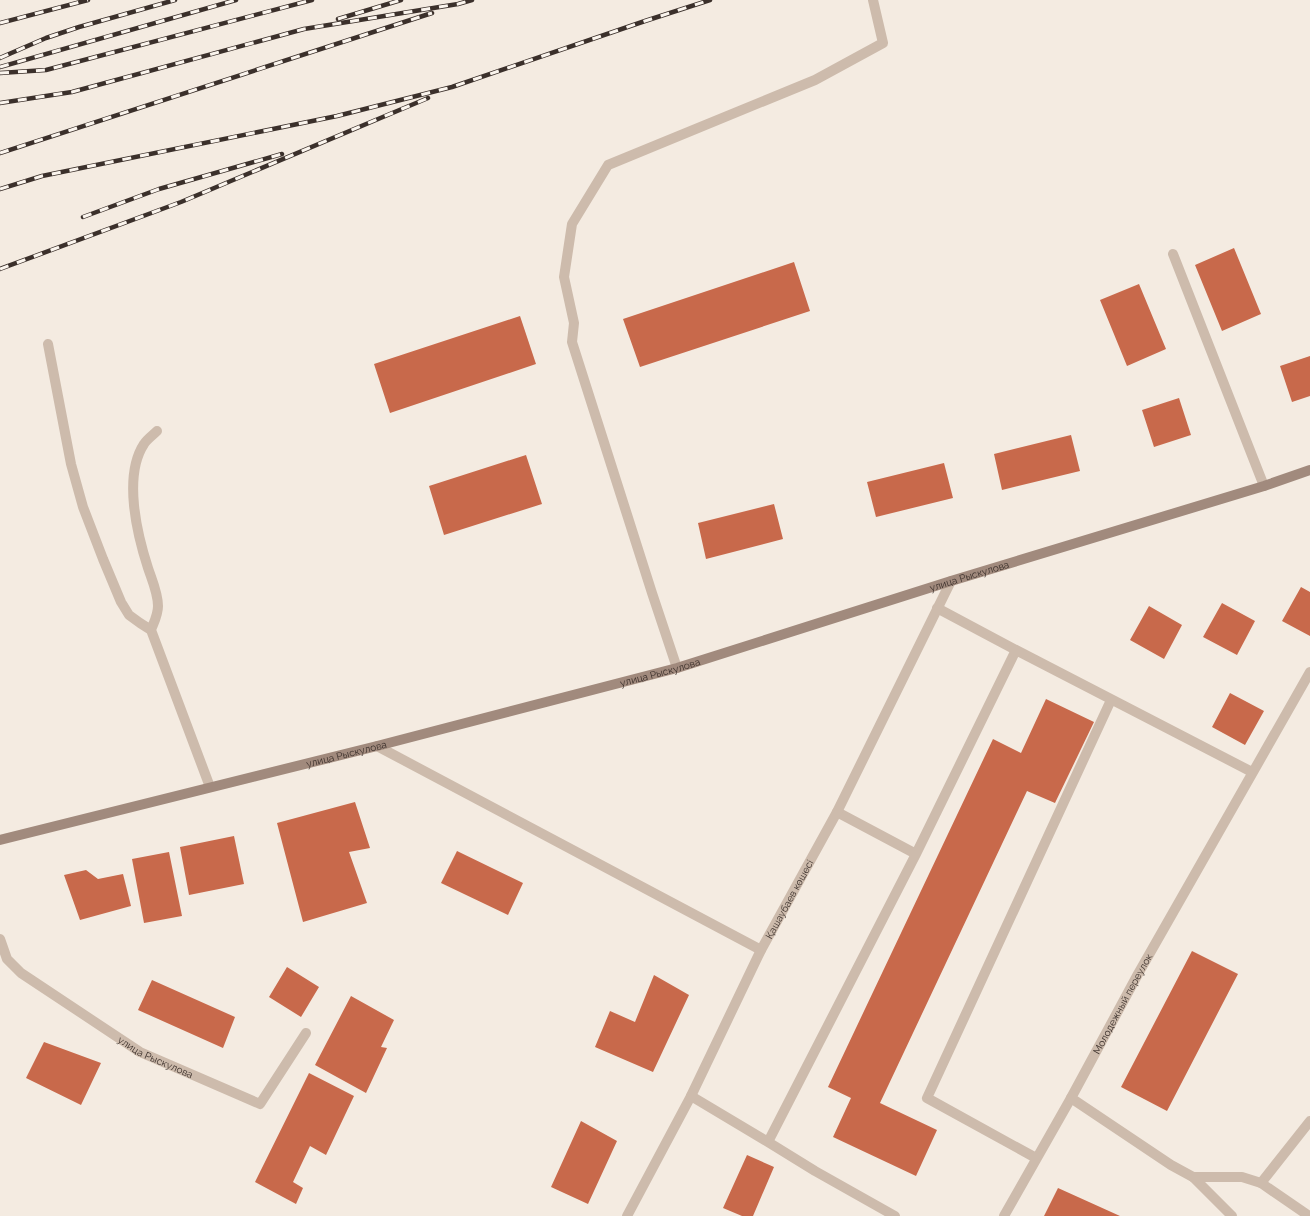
<svg xmlns="http://www.w3.org/2000/svg" width="1310" height="1216" font-family="Raleway,sans-serif">
  <style>
    .building { fill: #c8694b }
    .lines { fill: none; stroke-linecap: round; stroke-linejoin: round }
    .lane { stroke: #cdbbac; stroke-width: 10 }
    .street { stroke: #cdbbac; stroke-width: 10 }
    .secondary { stroke: #a18a7d; stroke-width: 10 }
    .rail-casing { stroke: #3b302b; stroke-width: 4.5 }
    .rail { stroke: #fbf5ee; stroke-width: 3; stroke-dasharray: 9; stroke-linecap: butt }
    .labels { text-anchor: middle; stroke-width: 3; stroke-linejoin: round; paint-order: stroke }
    .street-label { font-size: 10px; fill: #3b302b; stroke: #fbf5ee }
  </style>
  <rect width="100%" height="100%" fill="#f4ebe1"/>
  <path class="building" d="M 1234,248 L 1261,314 L 1222,331 L 1195,265 Z
    M 794,262 L 810,311 L 640,367 L 623,319 Z
    M 1139,284 L 1166,349 L 1127,366 L 1100,300 Z
    M 520,316 L 536,364 L 390,413 L 374,364 Z
    M 1310,356 L 1310,396 L 1292,402 L 1280,366 Z
    M 1179,398 L 1191,435 L 1154,447 L 1142,410 Z
    M 1071,435 L 1080,471 L 1002,490 L 994,454 Z
    M 526,455 L 542,504 L 444,535 L 429,486 Z
    M 944,463 L 953,498 L 876,517 L 867,482 Z
    M 774,504 L 783,539 L 706,559 L 698,523 Z
    M 1301,587 L 1310,592 L 1310,636 L 1282,621 Z
    M 1222,603 L 1255,621 L 1237,655 L 1203,637 Z
    M 1149,606 L 1182,625 L 1164,659 L 1130,640 Z
    M 1230,693 L 1264,711 L 1245,745 L 1212,727 Z
    M 1046,699 L 1094,722 L 1055,803 L 1027,791 L 880,1103 L 937,1130 L 916,1176 L 833,1137 L 851,1098 L 828,1087 L 993,739 L 1021,753 Z
    M 355,802 L 370,848 L 349,852 L 367,903 L 303,922 L 277,823 Z
    M 234,836 L 244,884 L 189,895 L 180,847 Z
    M 457,851 L 523,883 L 508,915 L 441,883 Z
    M 169,852 L 182,916 L 144,923 L 132,859 Z
    M 86,870 L 98,879 L 123,874 L 131,906 L 80,920 L 64,875 Z
    M 1192,951 L 1238,974 L 1167,1111 L 1121,1087 Z
    M 287,967 L 319,987 L 301,1017 L 269,997 Z
    M 654,975 L 689,995 L 653,1072 L 595,1047 L 610,1011 L 635,1022 Z
    M 152,980 L 235,1017 L 223,1048 L 138,1010 Z
    M 351,996 L 394,1020 L 381,1047 L 387,1048 L 366,1093 L 315,1065 Z
    M 44,1042 L 101,1063 L 81,1105 L 26,1078 Z
    M 309,1073 L 354,1096 L 326,1155 L 310,1146 L 293,1182 L 303,1188 L 296,1204 L 255,1182 Z
    M 581,1121 L 617,1141 L 588,1204 L 551,1187 Z
    M 747,1155 L 774,1167 L 753,1216 L 742,1216 L 723,1208 Z
    M 1058,1188 L 1120,1216 L 1044,1216 Z"/>
  <g class="lines">
    <path class="lane" d="M 1173,254 L 1264,486
      M 48,344 L 71,464 L 83,507 L 103,559 L 121,602 L 129,615 L 140,623 L 151,630 L 210,787
      M 937,608 L 1016,650 L 1252,772
      M 151,630 C 154,622 158,615 158,606 C 158,593 152,580 148,568 C 137,534 123,476 144,444 C 147,439 153,435 157,431
      M 677,668 L 652,593 L 572,342 L 574,323 L 564,277 L 572,224 L 608,165 L 815,80 L 883,43 L 873,0
      M 837,812 L 916,854
      M 691,1096 L 768,1142 L 916,854 L 1016,650
      M 768,1142 L 815,1171 L 895,1216
      M 1036,1158 L 927,1098 L 1111,700
      M 1261,1183 L 1310,1121
      M 1004,1216 L 1071,1098"/>
    <g class="street">
      <path d="M 377,746 L 761,950"/>
      <path id="s1" d="M 0,939 L 7,959 L 21,973 L 140,1052 L 260,1104 L 306,1033"/>
      <path d="M 1193,1177 L 1232,1216"/>
      <path id="s2" d="M 627,1216 L 691,1096 L 761,950 L 837,812 L 951,581"/>
      <path id="s3" d="M 1309,1216 L 1261,1183 L 1242,1177 L 1193,1177 L 1171,1165 L 1071,1098 L 1138,974 L 1310,672"/>
    </g>
    <path class="secondary" id="s4" d="M 0,840 L 377,746 L 677,668 L 951,581 L 1264,486 L 1310,470"/>
    <defs>
      <path id="rail" d="M 338,19 L 401,0
        M 0,23 L 88,0
        M 0,58 L 46,38 L 79,27 L 175,0
        M 0,67 L 236,0
        M 0,73 L 46,70 L 312,0
        M 0,103 L 72,92 L 304,29 L 458,4 L 472,0
        M 0,153 L 432,13
        M 0,189 L 42,176 L 337,116 L 452,87 L 645,21 L 710,0
        M 83,217 L 159,189 L 282,154
        M 0,269 L 181,202 L 428,98"/>
    </defs>
    <use href="#rail" class="rail-casing"/>
    <use href="#rail" class="rail"/>
  </g>
  <g class="labels">
    <g class="street-label">
      <text dy="4" stroke="none"><textPath href="#s4" startOffset="1005">улица Рыскулова</textPath></text>
      <text dy="4" stroke="none"><textPath href="#s4" startOffset="681">улица Рыскулова</textPath></text>
      <text dy="4" stroke="none"><textPath href="#s4" startOffset="357">улица Рыскулова</textPath></text>
      <text dy="4" stroke="none"><textPath href="#s2" startOffset="356">Қашаубаев көшесі</textPath></text>
      <text dy="4" stroke="none"><textPath href="#s3" startOffset="380">Молодежный переулок</textPath></text>
      <text dy="4" stroke="none"><textPath href="#s1" startOffset="200">улица Рыскулова</textPath></text>
    </g>
  </g>
</svg>
